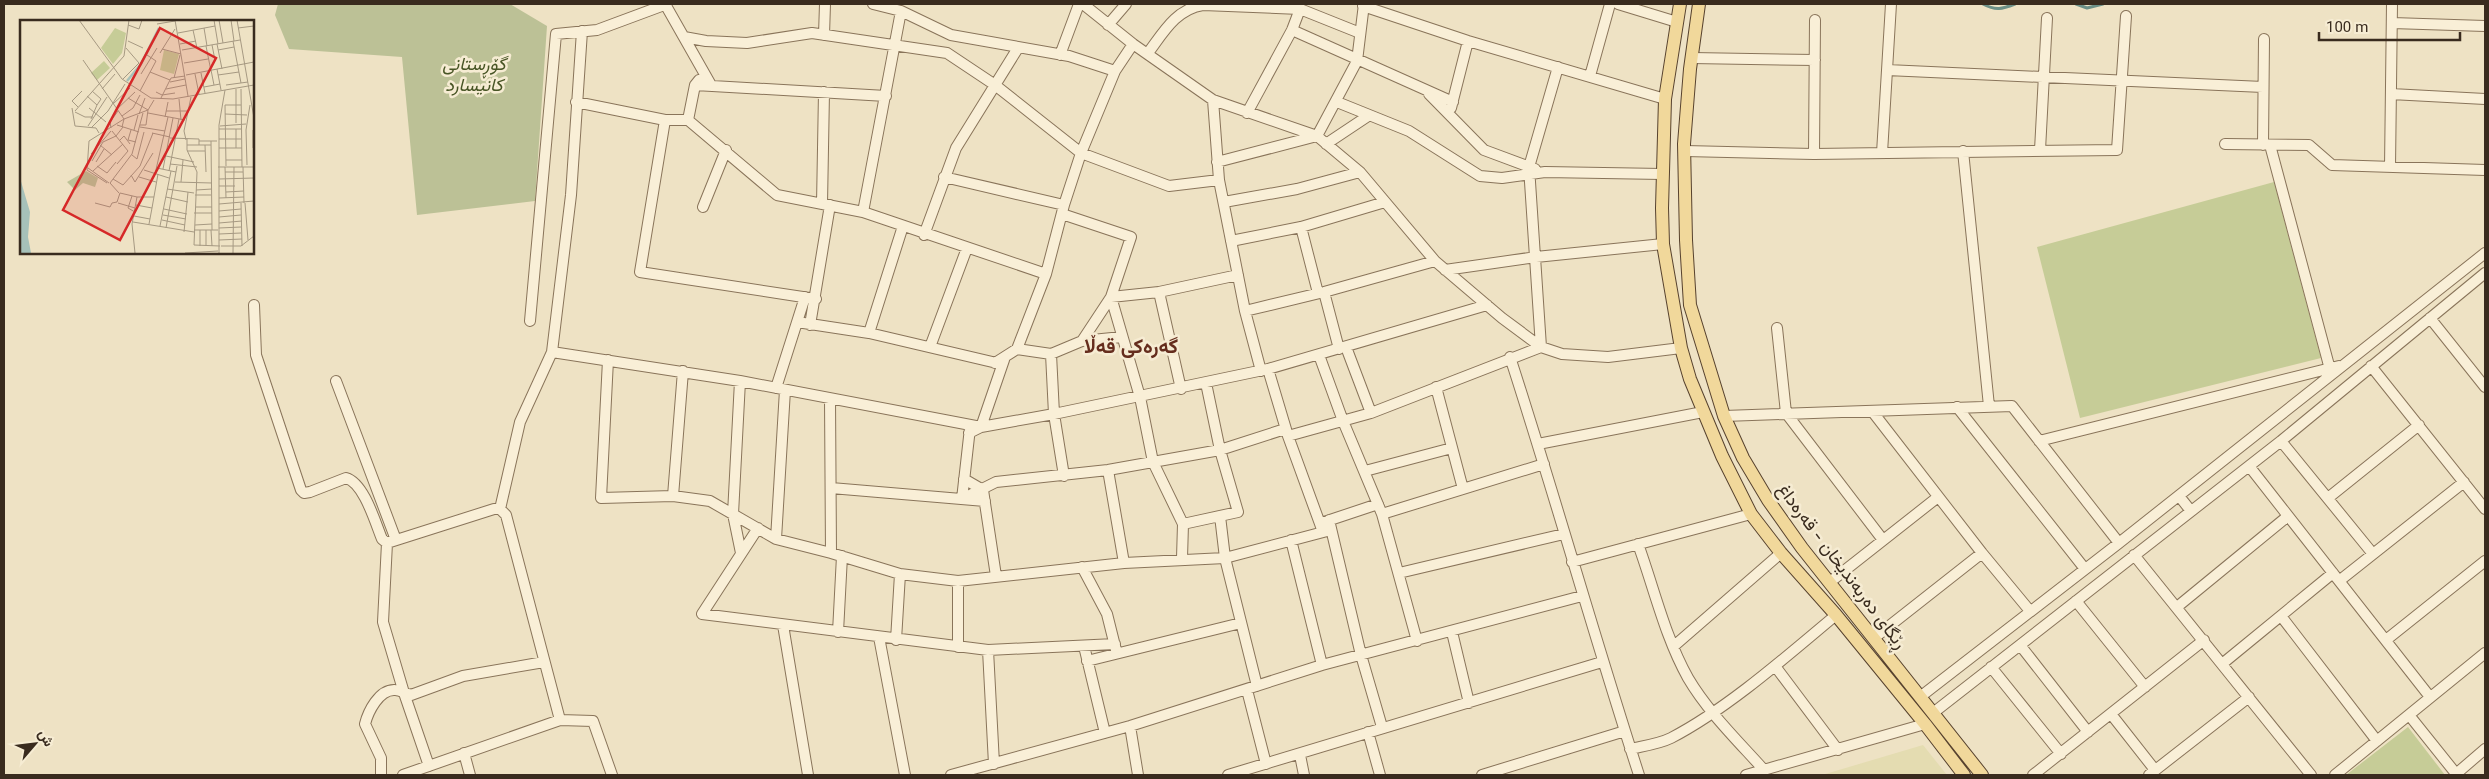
<svg xmlns="http://www.w3.org/2000/svg" width="2489" height="779" font-family="Georgia,Vazirmatn,serif">
  <style>
    .farmland { fill: #e4dcb1 }
    .green { fill: #c6cc97 }
    .cemetery { fill: #bcc196 }
    .lines { fill: none; stroke-linecap: round; stroke-linejoin: round }
    .stream { stroke: #6c9087; stroke-width: 3 }
    .minor-casing { stroke: #89745a; stroke-width: 12 }
    .major-casing { stroke: #57422e; stroke-width: 14 }
    .minor { stroke: #f9efd7; stroke-width: 10 }
    .major { stroke: #f1d89b; stroke-width: 12 }
    .labels { text-anchor: middle; stroke-width: 5; stroke-linejoin: round; paint-order: stroke }
    .park-label { font-size: 18px; font-style: italic; fill: #485525; stroke: #f6ecd3 }
    .street-label { font-size: 18px; fill: #392b1e; stroke: #f6ecd3 }
    .quarter-label { font-size: 20px; font-weight: bold; fill: #652d1d; stroke: #f6ecd3 }
    .inset-river { fill: none; stroke: #a6c1b9; stroke-width: 2.5 }
    .inset-road { fill: none; stroke: #a69982; stroke-width: 1 }
    .view { fill: #d62828; fill-opacity: 0.15; stroke: #d62828; stroke-width: 2.5 }
    .inset-edge { fill: none; stroke: #392b1e; stroke-width: 2.5 }
  </style>
  <rect width="100%" height="100%" fill="#eee2c4"/>
  <path class="farmland" d="M 1923,745 L 1947,775 L 1822,775 Z"/>
  <path class="green" d="M 2274,182 L 2321,358 L 2080,418 L 2037,247 Z
    M 2408,727 L 2445,775 L 2346,775 Z"/>
  <path class="cemetery" d="M 278,4 L 510,4 L 547,26 L 535,201 L 417,215 L 402,57 L 289,49 L 275,15 Z"/>
  <g class="lines">
    <path class="stream" d="M 1983,4 C 1996,11 2002,9 2015,4
      M 2076,4 L 2087,8 L 2103,4"/>
    <defs>
      <path id="minor" d="M 665,4 L 711,85
        M 873,4 L 901,11 L 951,35 L 1069,56 L 1115,71
        M 1083,4 L 1133,44 L 1213,100 L 1317,136 L 1360,172 L 1435,261 L 1502,318 L 1541,347 L 1562,354 L 1608,357 L 1681,348
        M 1618,4 L 1677,22
        M 1363,6 L 1468,41 L 1665,99
        M 2392,23 L 2485,26
        M 1108,25 L 1126,4
        M 1292,30 L 1453,102
        M 824,35 L 825,4
        M 684,37 L 706,41 L 747,43 L 812,33 L 947,53 L 995,85 L 1081,153 L 1169,186 L 1219,180
        M 1148,53 C 1163,33 1176,9 1203,5 L 1300,9 L 1360,33
        M 1060,55 L 1079,4
        M 1692,58 L 1815,60
        M 1887,70 L 2263,87
        M 1590,76 L 1610,4
        M 695,85 L 886,96
        M 1429,94 L 1484,150 L 1535,169
        M 2391,94 L 2485,99
        M 1213,100 L 1219,180 L 1245,311 L 1261,371
        M 576,102 L 665,120 L 688,120 L 777,195 L 863,212 L 1046,274
        M 1337,102 L 1409,131 L 1480,176 L 1502,178 L 1545,172 L 1662,174
        M 1451,108 L 1468,41
        M 1247,113 L 1292,30 L 1300,9
        M 665,120 L 640,272 L 816,299
        M 688,120 L 695,85 L 699,80
        M 1326,144 L 1368,116
        M 2225,144 L 2309,145 L 2332,165 L 2485,170
        M 2263,145 L 2264,39
        M 2270,145 L 2331,373
        M 2040,150 L 2047,18
        M 1685,151 L 1814,154 L 2117,150 L 2126,16
        M 1963,151 L 1989,406
        M 1882,153 L 1891,4
        M 1814,154 L 1815,20
        M 1217,162 L 1317,136 L 1357,61 L 1364,4
        M 2390,167 L 2392,4
        M 944,177 L 1064,205
        M 1224,202 L 1297,189 L 1360,172
        M 822,204 L 824,92
        M 703,207 L 726,150
        M 863,212 L 901,11
        M 1062,214 L 1131,237 L 1111,297 L 1082,341
        M 1301,227 L 1318,293
        M 924,235 L 956,148 L 1018,48
        M 1231,241 L 1301,227 L 1385,202
        M 1445,270 L 1536,257 L 1663,244
        M 1159,292 L 1181,389
        M 1324,292 L 1339,349
        M 254,305 L 256,355 L 301,490 L 304,493 L 310,492 L 346,478 C 364,483 375,522 382,539 L 387,543 L 494,509 L 500,509 L 506,515 L 560,720 L 403,775
        M 1245,311 L 1324,292 L 1435,261
        M 2430,318 L 2485,387
        M 530,321 L 556,34 L 597,30 L 667,4
        M 797,322 L 869,333 L 1001,364
        M 810,325 L 830,205
        M 1777,328 L 1786,413 L 1883,540
        M 869,333 L 903,226
        M 930,347 L 967,248
        M 1346,347 L 1371,413 L 1541,347 L 1529,167 L 1558,67
        M 1017,349 L 1051,354 L 1082,341 L 1122,337
        M 552,352 L 571,195 L 582,31
        M 1051,354 L 1054,414 L 1064,476
        M 1319,355 L 1343,421 L 1382,514 L 1417,641
        M 1510,357 C 1555,496 1594,636 1639,775
        M 608,360 L 601,498 L 673,496 L 710,501 L 776,539 L 831,553 L 900,574 L 958,581 L 1124,563 L 1225,558 L 1331,530
        M 995,363 L 1017,349 L 1046,274 L 1064,205 L 1081,153 L 1115,71 L 1133,44
        M 2371,366 L 2485,509
        M 1268,369 L 1288,436 L 1323,532
        M 336,381 L 396,540
        M 740,381 L 733,514 L 741,553
        M 1436,387 L 1463,489
        M 776,388 L 805,297
        M 830,399 L 831,553
        M 1957,407 L 2085,569
        M 1872,411 L 1982,553 L 2030,611
        M 1724,416 L 2012,406 L 2119,543
        M 969,433 L 981,427 L 1004,360
        M 1288,436 L 1371,413
        M 2039,441 L 2339,366
        M 2281,441 L 2373,554
        M 1538,444 L 1703,412
        M 2249,466 L 2430,697
        M 1108,470 L 1124,563
        M 1365,471 L 1452,448
        M 964,479 L 983,490 L 996,576
        M 831,488 L 985,501
        M 673,496 L 683,371
        M 2179,496 L 2191,511
        M 2328,498 L 2419,425
        M 962,499 L 996,482 L 1108,470 L 1220,450 L 1285,429
        M 962,499 L 970,428
        M 500,509 L 520,422 L 552,352 L 740,381 L 981,427 L 1054,414 L 1268,369 L 1487,305
        M 1382,514 L 1544,464
        M 1220,516 L 1225,558 L 1257,686
        M 1329,520 L 1361,655 L 1382,727
        M 1324,522 L 1378,504
        M 1183,524 L 1238,512 L 1220,450 L 1206,383
        M 758,528 L 702,614 L 988,650 L 1115,644
        M 776,539 L 785,390
        M 1291,540 L 1322,665
        M 387,543 L 383,622 L 404,693 L 429,766
        M 1638,544 C 1654,588 1665,637 1688,678 C 1708,712 1738,741 1764,770
        M 2134,555 L 2311,775
        M 1182,558 L 1183,524 L 1153,462 L 1140,397 L 1111,297 L 1159,292 L 1238,275
        M 1572,562 L 1751,514
        M 1082,567 L 1107,614 L 1116,650
        M 1399,573 L 1564,534
        M 958,581 L 958,647
        M 2339,581 L 2464,482
        M 1830,582 L 1938,497
        M 2076,601 L 2145,687
        M 2177,607 L 2288,516
        M 2281,616 L 2377,741
        M 783,625 L 808,775
        M 838,632 L 842,556
        M 1452,632 L 1469,703
        M 879,637 L 905,775
        M 1874,638 L 1982,553
        M 896,640 L 900,574
        M 2386,640 L 2485,561
        M 2020,645 L 2088,732
        M 1084,646 L 1105,733
        M 1674,646 L 1781,553
        M 988,650 L 994,764
        M 1087,661 L 1241,623
        M 2222,664 L 2333,573
        M 1775,666 L 1838,750
        M 1991,667 L 2061,754
        M 1247,690 L 1266,764
        M 1920,697 L 2119,543 L 2485,253
        M 1933,713 L 2281,441 L 2485,273
        M 2111,714 L 2155,770
        M 2409,715 L 2457,775
        M 560,720 L 593,721 L 612,775
        M 1130,726 L 1138,775
        M 1368,732 L 1380,775
        M 1630,749 C 1643,746 1659,744 1671,738 C 1727,709 1787,656 1836,615
        M 464,753 L 470,775
        M 1300,755 L 1304,775
        M 2456,774 L 2485,749
        M 381,775 L 381,758 L 365,724 C 368,712 379,689 395,690 C 400,690 406,694 411,695 L 463,676 L 544,662
        M 951,775 L 1130,726 L 1322,665 L 1582,596
        M 1228,775 L 1602,662
        M 1482,775 L 1625,731
        M 1746,775 L 1925,724
        M 2033,775 L 2204,640
        M 2149,775 L 2249,697
        M 2335,775 L 2485,653"/>
      <path id="major" d="M 1680,4 L 1665,99 L 1662,208 L 1663,244 L 1681,348 L 1690,379 L 1722,456 L 1751,514 L 1781,553 L 1836,615 L 1925,724 L 1964,775
        M 1699,4 L 1690,69 L 1684,144 L 1686,240 L 1690,305 L 1724,416 L 1743,458 L 1768,500 L 1802,548 L 1982,775"/>
    </defs>
    <use href="#minor" class="minor-casing"/>
    <use href="#major" class="major-casing"/>
    <use href="#minor" class="minor"/>
    <use href="#major" class="major"/>
  </g>
  <g class="labels">
    <g class="park-label">
      <text x="474" y="70">گۆڕستانی<tspan x="474" dy="21">کانیسارد</tspan></text>
    </g>
    <g class="street-label">
      <text transform="translate(1842 566) rotate(53)" y="6">ڕێگای دەربەندیخان - قەرەداغ</text>
    </g>
    <g class="quarter-label">
      <text x="1131" y="353">گەرەکی قەڵا</text>
    </g>
  </g>
  <g transform="translate(20 20)">
    <rect width="234" height="234" fill="#eee2c4"/>
    <path d="M 95,8 L 106,13 L 102,33 L 93,44 L 81,28 ZM 144,30 L 159,34 L 154,54 L 140,50 ZM 84,41 L 90,48 L 77,60 L 71,53 Z" fill="#c6cc97"/>
    <path d="M 66,151 L 78,158 L 75,167 L 63,163 L 55,170 L 47,162 Z" fill="#bcc196"/>
    <path d="M 0,158 L 10,192 L 8,217 L 11,233 L 0,233 Z" fill="#a6c1b9"/>
    <path class="inset-river" d="M 107,61 L 121,44 L 139,8"/>
    <path class="inset-road" d="M 59,0 L 102,59 L 131,78 L 153,79 L 234,65M 155,0 L 168,76M 194,0 L 198,24M 199,0 L 203,23M 211,0 L 214,21M 217,0 L 234,98M 137,4 L 155,1M 108,5 L 119,9 L 122,0M 184,8 L 187,26M 218,8 L 234,6M 173,10 L 177,28M 158,13 L 195,6M 108,21 L 123,28M 213,21 L 221,63M 160,24 L 176,21M 197,24 L 202,49M 192,25 L 195,40M 186,26 L 191,51M 142,29 L 161,34M 162,30 L 220,20M 198,30 L 214,27M 140,33 L 155,9M 63,40 L 104,99 L 102,107M 164,43 L 188,39M 197,49 L 201,70M 191,50 L 194,65M 130,52 L 150,60M 181,53 L 185,73M 121,54 L 137,28M 175,54 L 179,74M 166,55 L 234,42M 198,55 L 219,52M 154,58 L 160,35M 103,59 L 119,43 L 106,28M 150,62 L 165,59M 206,65 L 228,62M 184,67 L 200,64M 82,69 L 95,54M 146,69 L 166,65M 216,69 L 216,103M 221,69 L 222,147M 72,71 L 81,79 L 77,85M 120,71 L 136,41 L 127,35M 136,72 L 142,75 L 155,73M 67,76 L 77,85 L 71,99M 108,78 L 128,90 L 126,105 L 120,105M 141,78 L 151,58 L 165,56M 159,79 L 161,100M 93,84 L 110,68M 58,87 L 52,81 L 62,71M 52,88 L 55,106 L 76,108 L 79,113M 69,88 L 86,102M 96,90 L 115,72M 55,91 L 104,36 L 109,0M 146,91 L 167,91M 55,92 L 65,97 L 73,97M 128,93 L 165,100M 119,94 L 125,78M 205,94 L 227,95M 102,96 L 113,88 L 120,75M 145,97 L 148,82M 97,105 L 119,112M 68,106 L 87,77M 200,106 L 226,104M 120,107 L 145,111M 71,108 L 88,91 L 105,64M 91,108 L 90,102 L 98,91M 199,109 L 221,109M 216,109 L 216,128M 111,110 L 108,120 L 116,122M 114,110 L 118,95M 226,110 L 227,145M 226,110 L 230,85M 92,111 L 108,131M 132,113 L 150,117M 150,118 L 179,119 L 179,125M 167,119 L 167,130 L 177,152 L 174,225 L 200,226M 199,119 L 221,119M 100,120 L 104,116 L 110,124M 166,120 L 164,111 L 171,77M 179,121 L 197,121M 191,121 L 192,210M 80,125 L 92,135M 167,125 L 191,125M 185,125 L 186,152M 199,128 L 222,128M 233,128 L 233,110M 167,131 L 185,131M 71,134 L 91,111M 112,135 L 117,139 L 124,112M 146,136 L 174,142M 206,140 L 222,140M 72,141 L 83,122 L 96,116 L 103,107M 76,142 L 84,129M 97,144 L 108,131M 150,144 L 177,147M 77,146 L 87,153 L 96,142M 206,146 L 205,85 L 221,85M 198,147 L 234,147M 205,147 L 206,178M 223,147 L 224,183M 68,148 L 89,163M 137,148 L 156,152M 143,149 L 153,98M 124,150 L 149,158M 73,151 L 103,124M 149,151 L 159,99M 205,152 L 223,152M 135,154 L 148,97M 111,155 L 115,162 L 133,133M 119,157 L 136,162M 93,159 L 103,165 L 120,146 L 133,113M 199,159 L 234,158M 155,162 L 192,163M 161,162 L 163,140M 87,163 L 67,150 L 69,121 L 104,99 L 128,90 L 134,80M 199,166 L 215,166M 147,169 L 174,173M 176,170 L 192,169M 206,172 L 224,171M 99,173 L 90,163 L 112,134 L 123,93M 175,175 L 191,175M 112,176 L 108,188 L 115,192M 117,177 L 134,177M 146,177 L 168,182M 199,178 L 224,177M 75,183 L 90,187 L 92,183 L 97,182 L 100,173 L 117,177 L 112,204 L 115,233M 98,183 L 115,188M 221,183 L 222,226M 225,183 L 228,220M 199,184 L 234,181M 116,185 L 132,188 L 138,154M 176,187 L 192,187M 144,189 L 167,194M 199,191 L 221,189M 174,193 L 192,193M 143,195 L 166,199M 114,196 L 130,199M 199,197 L 221,195M 142,200 L 165,205M 113,202 L 174,212M 199,203 L 222,201M 129,204 L 132,188M 175,205 L 192,204M 140,206 L 151,151M 146,208 L 157,146M 199,208 L 221,207M 174,210 L 198,210M 180,210 L 180,226M 186,210 L 186,226M 191,210 L 192,226M 164,212 L 168,172M 199,214 L 221,213M 199,220 L 222,219M 201,226 L 221,226 L 234,216M 165,233 L 198,231M 199,233 L 199,105 L 205,70M 213,233 L 214,147"/>
    <path class="view" d="M 140,8 L 196,38 L 100,220 L 43,190 Z"/>
    <rect width="234" height="234" class="inset-edge"/>
  </g>
  <rect width="2489" height="779" fill="none" stroke="#392b1e" stroke-width="10"/>
  <g transform="translate(35 744) rotate(62)" stroke="#f6ecd3" stroke-width="4" paint-order="stroke">
  <path d="M0-4L9 19L0 12L-9 19Z" fill="#392b1e"/>
  <text y="-8" font-size="14" font-weight="bold" text-anchor="middle" fill="#392b1e">ش</text>
  </g>
  <path d="M2319 32v8h141v-8" fill="none" stroke="#392b1e" stroke-width="2.5"/>
  <text x="2326" y="32" font-size="15" fill="#392b1e" stroke="#f6ecd3" stroke-width="4" paint-order="stroke">100 m</text>
</svg>
